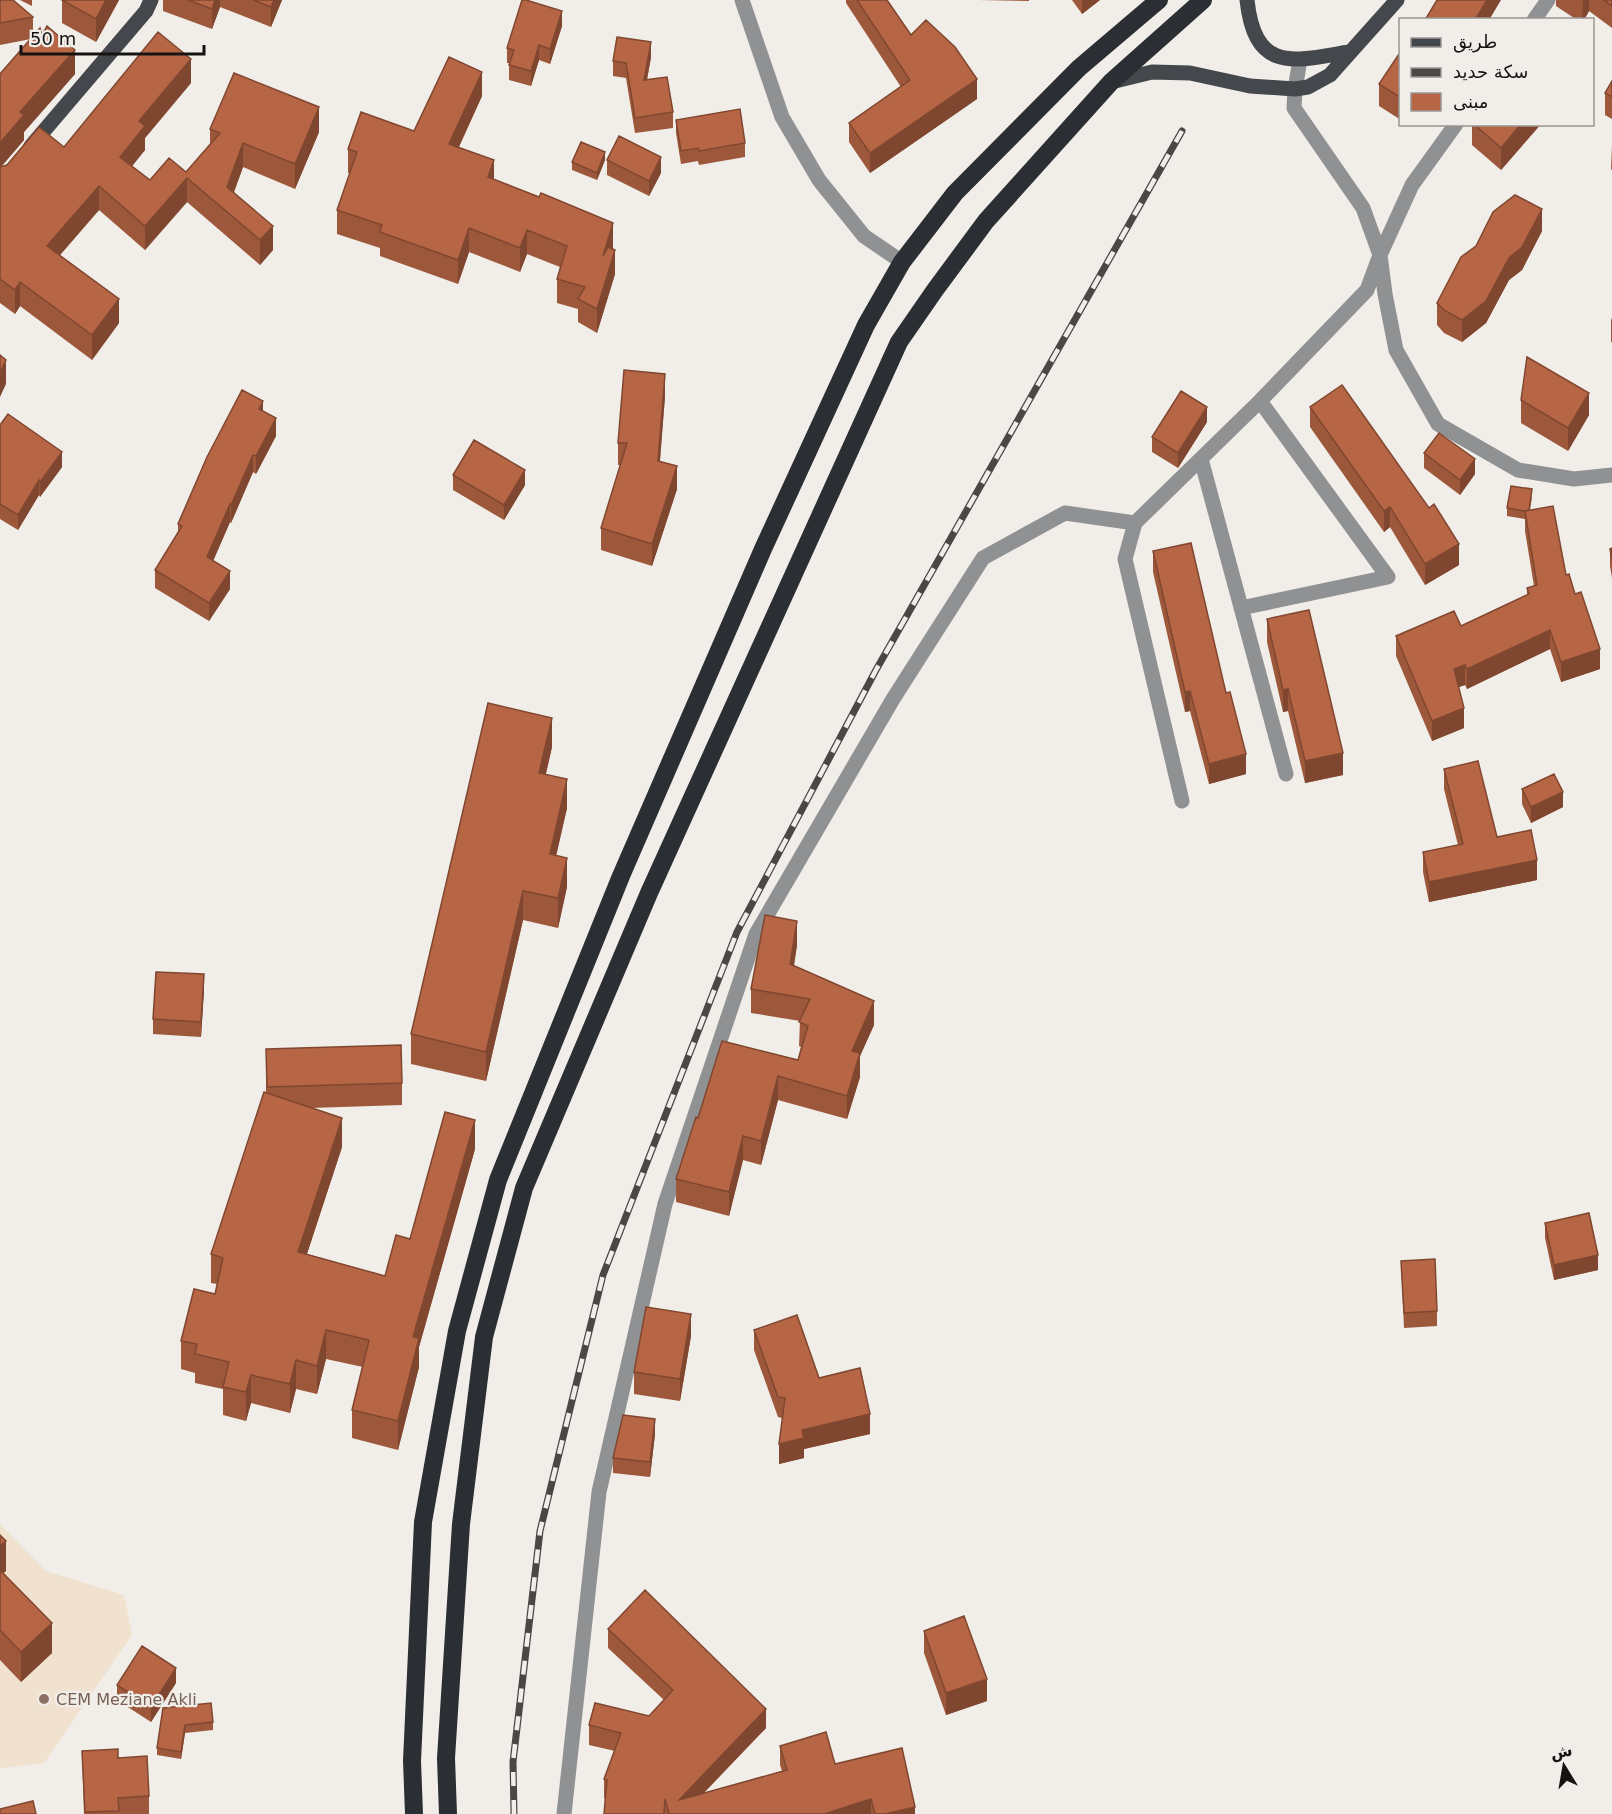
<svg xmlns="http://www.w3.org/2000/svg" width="1612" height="1814" font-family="'DejaVu Sans',Cairo,sans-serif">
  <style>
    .education { fill: #f1e1cf }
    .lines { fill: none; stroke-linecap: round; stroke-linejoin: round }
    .minor { stroke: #8f9193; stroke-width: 15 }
    .major { stroke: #44474b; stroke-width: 15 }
    .highway { stroke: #2b2e32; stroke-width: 18 }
    .rail-casing { stroke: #4a4845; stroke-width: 7 }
    .rail { stroke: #f1ede8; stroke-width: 4.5; stroke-dasharray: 14; stroke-linecap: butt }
    .wall { fill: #9d583b }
    .shaded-wall { fill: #804730 }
    .building { fill: #b76645; stroke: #804730; stroke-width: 1.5 }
    .education-dot { fill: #8d6e63; stroke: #f1ede8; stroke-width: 2 }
    .labels { text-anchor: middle; stroke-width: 4.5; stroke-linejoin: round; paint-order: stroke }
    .education-label { font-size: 16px; fill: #785e54; stroke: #f1ede8; text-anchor: start }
  </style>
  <rect width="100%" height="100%" fill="#f1ede8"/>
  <path class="education" d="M 0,1524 L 46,1571 L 124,1595 L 132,1635 L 44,1763 L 0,1768 Z"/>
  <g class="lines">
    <path class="minor" d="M 742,0 L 782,117 L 819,180 L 864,236 L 902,262
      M 1534,20 L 1548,0
      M 1300,60 L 1295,89 L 1294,108 L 1363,208 L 1380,255 L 1385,294 L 1396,350 L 1438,424 L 1518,470 L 1574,479 L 1612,475
      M 1201,459 L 1286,774
      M 1241,608 L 1388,577 L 1260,401
      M 1182,801 L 1125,559 L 1135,523 L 1260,401 L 1367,290 L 1380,255 L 1412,185 L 1456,124
      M 564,1814 L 599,1492 L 665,1204 L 756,934 L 893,699 L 983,558 L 1065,513 L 1135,523"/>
    <path class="major" d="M 1247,0 C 1255,74 1294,61 1349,52
      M 1111,82 L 1152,72 L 1190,73 L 1250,86 L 1295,89 L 1308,87 L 1330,75 L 1397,0
      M 31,146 L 146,11 L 151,0"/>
    <path class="highway" d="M 414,1814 L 412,1761 L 423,1522 L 457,1331 L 498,1180 L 621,876 L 763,549 L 866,325 L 902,262 L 955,193 L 1079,68 L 1159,0
      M 448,1814 L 446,1758 L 461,1524 L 484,1337 L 524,1188 L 649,893 L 899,342 L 935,290 L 986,221 L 1111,82 L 1203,0"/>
    <defs>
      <path id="rail" d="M 514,1814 L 513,1762 L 540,1531 L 603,1275 L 737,932 L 876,670 L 1182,131"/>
    </defs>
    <use href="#rail" class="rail-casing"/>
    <use href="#rail" class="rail"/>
  </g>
  <path class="wall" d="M 0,0 L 33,17 L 33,37 L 42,35 L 75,74 L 24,132 L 24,140 L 1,167 L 64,147 L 191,83 L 145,138 L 145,150 L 132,166 L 150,180 L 186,172 L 210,145 L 210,129 L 319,132 L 295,189 L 243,167 L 234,192 L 273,250 L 260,265 L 187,202 L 145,250 L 99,210 L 60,255 L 119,323 L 92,360 L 20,306 L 15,314 L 0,303 L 0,74 L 31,39 L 0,45 Z
    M 20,0 L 32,0 L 32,6 Z
    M 62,0 L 119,0 L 96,42 L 62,23 Z
    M 163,0 L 282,0 L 271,27 L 220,7 L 212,29 L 163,11 Z
    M 846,0 L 887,0 L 911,35 L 977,99 L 870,173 L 849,142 L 849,123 L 901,87 L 846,3 Z
    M 979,0 L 1029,0 L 1029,1 Z
    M 1072,0 L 1100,0 L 1082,14 Z
    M 1556,0 L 1612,0 L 1612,28 L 1589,11 L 1584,20 L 1577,20 L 1556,6 Z
    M 562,26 L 550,64 L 539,60 L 531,86 L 509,80 L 509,63 L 507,63 L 507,48 Z
    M 1401,51 L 1401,120 L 1379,106 L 1379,84 Z
    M 651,57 L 647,80 L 673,112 L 673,128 L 635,133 L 626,78 L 613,76 L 613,61 Z
    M 1612,81 L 1612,119 L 1605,115 L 1605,93 Z
    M 482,96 L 459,147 L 494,179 L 613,247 L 612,249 L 615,274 L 597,333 L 578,322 L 578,309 L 557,303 L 557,279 L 560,267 L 527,254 L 520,272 L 469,252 L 458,284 L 380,256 L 380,248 L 337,234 L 337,210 L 350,173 L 348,173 L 348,149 L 414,131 Z
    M 676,120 L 745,143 L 745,157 L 699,165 L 698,161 L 681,164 L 676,133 Z
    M 1472,124 L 1541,124 L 1501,170 L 1472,145 Z
    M 1612,145 L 1612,170 L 1611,169 Z
    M 605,160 L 597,180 L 572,170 L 572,162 Z
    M 607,160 L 661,173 L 649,196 L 607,175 Z
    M 1542,231 L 1522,270 L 1509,280 L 1486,323 L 1462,342 L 1444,333 L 1437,325 L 1437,303 Z
    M 1612,318 L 1612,343 L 1611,341 L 1611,320 Z
    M 665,396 L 660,461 L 677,489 L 652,566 L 601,550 L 601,528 L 620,465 L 618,465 L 618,443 Z
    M 1521,400 L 1589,415 L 1568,451 L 1521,423 Z
    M 1310,407 L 1459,565 L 1425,585 L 1390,527 L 1384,532 L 1310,427 Z
    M 263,411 L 276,436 L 256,474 L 253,472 L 231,523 L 230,522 L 213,561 L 230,589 L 209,621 L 155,588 L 155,570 L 178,533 L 178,524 Z
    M 1207,422 L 1178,468 L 1152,452 L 1152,437 Z
    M 0,425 L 62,467 L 40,497 L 39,495 L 18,530 L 0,519 Z
    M 1424,453 L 1475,474 L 1460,495 L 1424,468 Z
    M 453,475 L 525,485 L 504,520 L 453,490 Z
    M 1532,497 L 1530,510 L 1566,575 L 1600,669 L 1561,682 L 1550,649 L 1467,689 L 1465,685 L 1458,687 L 1464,728 L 1432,741 L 1396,656 L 1396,636 L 1461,626 L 1527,595 L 1527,588 L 1534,586 L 1525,531 L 1525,519 L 1507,516 L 1507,508 Z
    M 1612,548 L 1612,578 L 1610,566 L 1610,549 Z
    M 1153,551 L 1246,774 L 1209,784 L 1190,711 L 1185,712 L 1153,572 Z
    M 1267,619 L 1343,775 L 1305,783 L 1288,711 L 1283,712 L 1267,642 Z
    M 552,747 L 546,774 L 567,808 L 556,855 L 567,887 L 558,928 L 523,920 L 486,1081 L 411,1064 L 411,1034 Z
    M 1444,769 L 1497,837 L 1537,880 L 1429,902 L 1423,872 L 1423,852 L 1458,845 L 1444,789 Z
    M 1522,789 L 1563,807 L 1531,823 L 1522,804 Z
    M 797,945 L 794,966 L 874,1025 L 860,1056 L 860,1077 L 847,1119 L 778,1100 L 761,1165 L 743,1160 L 729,1216 L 676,1202 L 676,1179 L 698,1118 L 798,1060 L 801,1047 L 799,1046 L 800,1021 L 751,1013 L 751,989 Z
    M 204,990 L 201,1037 L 153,1034 L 153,1019 Z
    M 266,1049 L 402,1083 L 402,1105 L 311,1108 L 342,1147 L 307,1254 L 385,1276 L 410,1239 L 475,1149 L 419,1347 L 419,1367 L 398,1450 L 352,1438 L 352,1410 L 363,1367 L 326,1359 L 317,1394 L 296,1389 L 290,1413 L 251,1403 L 246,1421 L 223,1415 L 223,1389 L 195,1383 L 195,1373 L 181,1369 L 181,1341 L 215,1294 L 217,1284 L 211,1283 L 211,1254 L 266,1093 Z
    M 1545,1223 L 1598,1270 L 1554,1280 L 1545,1238 Z
    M 1401,1261 L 1437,1311 L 1437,1326 L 1404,1328 Z
    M 754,1330 L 819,1378 L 870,1434 L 804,1449 L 804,1458 L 779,1464 L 782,1418 L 778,1417 L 754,1350 Z
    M 691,1336 L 680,1401 L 634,1394 L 634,1372 Z
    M 655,1434 L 650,1477 L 613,1473 L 613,1458 Z
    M 0,1535 L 6,1571 L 3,1573 L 52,1653 L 21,1682 L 0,1660 Z
    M 608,1629 L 766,1728 L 704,1793 L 782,1771 L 780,1765 L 780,1746 L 835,1764 L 915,1814 L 604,1814 L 605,1799 L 604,1798 L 604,1779 L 615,1751 L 589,1745 L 589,1725 L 649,1716 L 664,1700 L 608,1648 Z
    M 924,1631 L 987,1701 L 946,1715 L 924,1653 Z
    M 176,1683 L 151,1722 L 117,1700 L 117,1685 Z
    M 163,1708 L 213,1722 L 213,1730 L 185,1733 L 181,1759 L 157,1755 L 157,1748 Z
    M 82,1751 L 118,1758 L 149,1796 L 149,1814 L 84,1814 Z"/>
  <path class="shaded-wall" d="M 106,0 L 119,0 L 96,42 L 96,19 Z
    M 215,0 L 220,0 L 220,7 L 212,29 L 212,9 Z
    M 274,0 L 282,0 L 271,27 L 271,7 Z
    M 1082,0 L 1100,0 L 1082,14 Z
    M 1487,0 L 1501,0 L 1489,20 L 1475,20 Z
    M 1583,0 L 1589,0 L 1589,11 L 1584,20 L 1582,20 Z
    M 562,11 L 562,26 L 550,64 L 550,49 Z
    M 651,42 L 651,57 L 644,95 L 644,80 Z
    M 539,45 L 539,60 L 531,86 L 531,71 Z
    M 75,50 L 75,74 L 24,132 L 24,140 L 0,168 L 0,143 L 20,112 Z
    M 191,59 L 191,83 L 145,138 L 145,150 L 120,181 L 120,157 L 139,121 Z
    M 482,72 L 482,96 L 449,168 L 449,144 Z
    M 977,79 L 977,99 L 870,173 L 870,153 Z
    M 319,107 L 319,132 L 295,189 L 295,164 Z
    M 1521,124 L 1541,124 L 1501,170 L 1501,148 Z
    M 243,143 L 243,167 L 227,211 L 227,187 Z
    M 605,152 L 605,160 L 597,180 L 597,173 Z
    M 661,157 L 661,173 L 649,196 L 649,181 Z
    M 494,160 L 494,184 L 488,177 Z
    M 187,178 L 187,202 L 145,250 L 145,226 Z
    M 99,186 L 99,210 L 47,270 L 47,246 Z
    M 1542,209 L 1542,231 L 1522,270 L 1509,280 L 1486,323 L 1462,342 L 1462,320 L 1509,258 Z
    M 613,223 L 613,247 L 603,280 L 603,256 Z
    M 273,226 L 273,250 L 260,265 L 260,240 Z
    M 469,228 L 469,252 L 458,284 L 458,260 Z
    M 527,230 L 527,254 L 520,272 L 520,248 Z
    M 615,250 L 615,274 L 597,333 L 597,309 Z
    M 20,282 L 20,306 L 15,314 L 15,290 Z
    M 119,299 L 119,323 L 92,360 L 92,335 Z
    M 6,360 L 6,384 L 0,397 L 0,373 Z
    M 665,374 L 665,396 L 658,483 L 658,461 Z
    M 1589,393 L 1589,415 L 1568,451 L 1568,428 Z
    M 263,401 L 263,419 L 259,409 Z
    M 1207,407 L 1207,422 L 1178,468 L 1178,453 Z
    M 276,418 L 276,436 L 256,474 L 256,456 Z
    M 62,452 L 62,467 L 40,497 L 40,482 Z
    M 253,455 L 253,472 L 231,523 L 231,505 Z
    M 1475,459 L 1475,474 L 1460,495 L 1460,480 Z
    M 677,466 L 677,489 L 652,566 L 652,544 Z
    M 525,470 L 525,485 L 504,520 L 504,505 Z
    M 39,480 L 39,495 L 18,530 L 18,515 Z
    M 230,504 L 230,522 L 207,575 L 207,557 Z
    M 1390,507 L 1390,527 L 1384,532 L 1384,511 Z
    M 1459,544 L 1459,565 L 1425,585 L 1425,564 Z
    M 230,571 L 230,589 L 209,621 L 209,603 Z
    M 1550,630 L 1550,649 L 1467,689 L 1467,669 Z
    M 1600,649 L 1600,669 L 1561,682 L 1561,662 Z
    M 1465,665 L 1465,685 L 1454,689 L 1454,669 Z
    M 1288,689 L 1288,711 L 1283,712 L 1283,690 Z
    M 1190,691 L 1190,711 L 1185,712 L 1185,692 Z
    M 1464,708 L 1464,728 L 1432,741 L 1432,721 Z
    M 552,718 L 552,747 L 539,802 L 539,773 Z
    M 1343,753 L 1343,775 L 1305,783 L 1305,761 Z
    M 1246,754 L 1246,774 L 1209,784 L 1209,764 Z
    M 567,779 L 567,808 L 550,883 L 550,854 Z
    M 1563,792 L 1563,807 L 1531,823 L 1531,807 Z
    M 567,858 L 567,887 L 558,928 L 558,898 Z
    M 1537,860 L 1537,880 L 1429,902 L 1429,882 Z
    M 523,891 L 523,920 L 486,1081 L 486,1052 Z
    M 797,921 L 797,945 L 790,988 L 790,964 Z
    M 204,974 L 204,990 L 201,1037 L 201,1022 Z
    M 874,1001 L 874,1025 L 860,1056 L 860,1077 L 847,1119 L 847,1096 L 852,1051 Z
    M 778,1076 L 778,1100 L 761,1165 L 761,1141 Z
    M 342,1118 L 342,1147 L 298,1281 L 298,1252 Z
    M 475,1120 L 475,1149 L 419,1347 L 419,1367 L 398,1450 L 398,1421 L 413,1337 Z
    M 743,1136 L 743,1160 L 729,1216 L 729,1192 Z
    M 1598,1255 L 1598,1270 L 1554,1280 L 1554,1265 Z
    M 691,1314 L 691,1336 L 680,1401 L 680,1379 Z
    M 326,1330 L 326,1359 L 317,1394 L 317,1366 Z
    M 296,1360 L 296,1389 L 290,1413 L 290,1384 Z
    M 251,1375 L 251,1403 L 246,1421 L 246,1392 Z
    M 870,1414 L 870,1434 L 804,1449 L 804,1458 L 779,1464 L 779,1444 L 802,1430 Z
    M 655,1419 L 655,1434 L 650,1477 L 650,1462 Z
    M 6,1541 L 6,1571 L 0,1576 L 0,1546 Z
    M 52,1623 L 52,1653 L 21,1682 L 21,1652 Z
    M 176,1668 L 176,1683 L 151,1722 L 151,1707 Z
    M 987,1679 L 987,1701 L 946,1715 L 946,1693 Z
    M 766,1709 L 766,1728 L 683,1814 L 679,1800 Z
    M 185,1725 L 185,1733 L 181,1759 L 181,1752 Z
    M 871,1799 L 871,1814 L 824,1814 Z
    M 915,1807 L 915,1814 L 885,1814 Z"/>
  <path class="building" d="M 0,0 L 13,0 L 33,17 L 0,23 Z
    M 62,0 L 106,0 L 96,19 Z
    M 188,0 L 215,0 L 212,9 Z
    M 253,0 L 274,0 L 271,7 Z
    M 522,0 L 526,0 L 562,11 L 550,49 L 539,45 L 531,71 L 509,65 L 514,50 L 507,48 Z
    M 857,0 L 887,0 L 911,35 L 926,20 L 955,47 L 977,79 L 870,153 L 849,123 L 910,80 Z
    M 1437,0 L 1487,0 L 1475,20 L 1425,20 Z
    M 1604,0 L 1612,0 L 1612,6 Z
    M 47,26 L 75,50 L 20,112 L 24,115 L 0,143 L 0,74 L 40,28 L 42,35 Z
    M 158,32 L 191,59 L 139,121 L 145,126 L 120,157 L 150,180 L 169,158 L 186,172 L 220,133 L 210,129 L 234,73 L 319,107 L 295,164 L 243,143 L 227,187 L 273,226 L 260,240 L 187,178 L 145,226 L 99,186 L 47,246 L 119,299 L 92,335 L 20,282 L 15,290 L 0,279 L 0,167 L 7,165 L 39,127 L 64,147 Z
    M 617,37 L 651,42 L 644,80 L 667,77 L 673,112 L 635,118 L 626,63 L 613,61 Z
    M 1401,51 L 1401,98 L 1379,84 Z
    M 449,57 L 482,72 L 449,144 L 494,160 L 488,177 L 539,197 L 541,193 L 613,223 L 603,256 L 608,247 L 615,250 L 597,309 L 578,299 L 585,287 L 557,279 L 567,246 L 527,230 L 520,248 L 469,228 L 458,260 L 380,232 L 382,225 L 337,210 L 357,152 L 348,149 L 361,112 L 414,131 Z
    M 1612,81 L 1612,97 L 1605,93 Z
    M 740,109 L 745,143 L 699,151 L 698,148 L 681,151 L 676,120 Z
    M 1474,124 L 1521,124 L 1501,148 Z
    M 619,136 L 661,157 L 649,181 L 607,160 Z
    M 581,142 L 605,152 L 597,173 L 572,162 Z
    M 1515,195 L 1542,209 L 1522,247 L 1509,258 L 1486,301 L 1462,320 L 1444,310 L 1437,303 L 1461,257 L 1476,246 L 1493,212 Z
    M 0,355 L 6,360 L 0,373 Z
    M 1527,357 L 1589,393 L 1568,428 L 1521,400 Z
    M 624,370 L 665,374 L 658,461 L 677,466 L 652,544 L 601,528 L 627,443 L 618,443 Z
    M 1342,385 L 1429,508 L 1434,504 L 1459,544 L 1425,564 L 1390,507 L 1384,511 L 1310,407 Z
    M 242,390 L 263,401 L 259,409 L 276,418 L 256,456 L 253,455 L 231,505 L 230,504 L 207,557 L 230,571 L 209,603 L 155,570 L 182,526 L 178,524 L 207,457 Z
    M 1181,391 L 1207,407 L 1178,453 L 1152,437 Z
    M 8,414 L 62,452 L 40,482 L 39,480 L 18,515 L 0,504 L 0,425 Z
    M 1439,433 L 1475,459 L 1460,480 L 1424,453 Z
    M 474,440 L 525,470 L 504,505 L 453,475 Z
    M 1511,486 L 1532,489 L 1529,510 L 1525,511 L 1507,508 Z
    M 1553,506 L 1566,575 L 1569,574 L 1575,594 L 1581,592 L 1600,649 L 1561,662 L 1550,630 L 1467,669 L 1465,665 L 1454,669 L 1464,708 L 1432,721 L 1396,636 L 1454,611 L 1461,626 L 1529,594 L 1527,588 L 1537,585 L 1525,511 Z
    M 1191,543 L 1226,693 L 1230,692 L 1246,754 L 1209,764 L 1190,691 L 1185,692 L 1153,551 Z
    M 1612,548 L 1612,560 L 1610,549 Z
    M 1309,610 L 1343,753 L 1305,761 L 1288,689 L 1283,690 L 1267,619 Z
    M 488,703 L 552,718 L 539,773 L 567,779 L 550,854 L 567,858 L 558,898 L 523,891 L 486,1052 L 411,1034 Z
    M 1478,761 L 1497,837 L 1531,830 L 1537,860 L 1429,882 L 1423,852 L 1463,844 L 1444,769 Z
    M 1554,774 L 1563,792 L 1531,807 L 1522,789 Z
    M 765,915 L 797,921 L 790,964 L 874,1001 L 852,1051 L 860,1053 L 847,1096 L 778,1076 L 761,1141 L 743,1136 L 729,1192 L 676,1179 L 696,1117 L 698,1118 L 722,1041 L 798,1060 L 808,1026 L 799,1022 L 810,999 L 751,989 Z
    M 156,972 L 204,974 L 201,1022 L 153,1019 Z
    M 401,1045 L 402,1083 L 267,1087 L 266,1049 Z
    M 264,1092 L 342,1118 L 298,1252 L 385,1276 L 396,1235 L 410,1239 L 445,1112 L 475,1120 L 413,1337 L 419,1338 L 398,1421 L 352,1410 L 369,1340 L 326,1330 L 317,1366 L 296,1360 L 290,1384 L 251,1375 L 246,1392 L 223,1387 L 229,1362 L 195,1354 L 197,1344 L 181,1341 L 194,1289 L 215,1294 L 223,1258 L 211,1254 Z
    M 1589,1213 L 1598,1255 L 1554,1265 L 1545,1223 Z
    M 1435,1259 L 1437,1311 L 1404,1313 L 1401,1261 Z
    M 646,1307 L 691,1314 L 680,1379 L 634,1372 Z
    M 797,1315 L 819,1378 L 860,1368 L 870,1414 L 802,1430 L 804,1438 L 779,1444 L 785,1398 L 778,1397 L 754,1330 Z
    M 623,1415 L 655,1419 L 650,1462 L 613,1458 Z
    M 0,1535 L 6,1541 L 0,1546 Z
    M 0,1570 L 52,1623 L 21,1652 L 0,1630 Z
    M 645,1590 L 766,1709 L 679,1800 L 787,1770 L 780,1746 L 826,1732 L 835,1764 L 902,1748 L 915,1807 L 885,1814 L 875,1814 L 871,1799 L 824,1814 L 669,1814 L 665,1799 L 664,1814 L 604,1814 L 607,1780 L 604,1779 L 621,1733 L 589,1725 L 595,1703 L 649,1716 L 673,1690 L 608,1629 Z
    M 964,1616 L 987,1679 L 946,1693 L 924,1631 Z
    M 142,1646 L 176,1668 L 151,1707 L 117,1685 Z
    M 211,1703 L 213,1722 L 185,1725 L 181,1752 L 157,1748 L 163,1708 Z
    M 118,1749 L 118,1758 L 147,1756 L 149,1796 L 118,1798 L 119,1811 L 85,1812 L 82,1751 Z
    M 33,1801 L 36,1814 L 0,1814 L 0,1809 Z"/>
  <circle class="education-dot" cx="44" cy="1699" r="6"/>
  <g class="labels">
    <g class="education-label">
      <text x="56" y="1705">CEM Meziane Akli</text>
    </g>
  </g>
  <rect x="1399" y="18" width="195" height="108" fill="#f1ede8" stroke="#999692" stroke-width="1.5"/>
  <rect x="1411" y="38" width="30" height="9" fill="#44474b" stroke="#999692" stroke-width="1.5"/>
  <text x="1453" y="48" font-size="18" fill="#151412">طريق</text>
  <rect x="1411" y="68" width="30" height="9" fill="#4a4845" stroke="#999692" stroke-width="1.5"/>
  <text x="1453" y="78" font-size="18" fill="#151412">سكة حديد</text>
  <rect x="1411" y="93" width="30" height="18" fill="#b76645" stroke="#999692" stroke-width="1.5"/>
  <text x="1453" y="108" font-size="18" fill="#151412">مبنى</text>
  <g transform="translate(1564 1766) rotate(349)" stroke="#f1ede8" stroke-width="4.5" paint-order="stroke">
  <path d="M0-4.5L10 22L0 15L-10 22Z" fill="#151412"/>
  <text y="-9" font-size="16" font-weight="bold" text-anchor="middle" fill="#151412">ش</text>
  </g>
  <path d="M21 45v9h183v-9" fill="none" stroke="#151412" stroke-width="3"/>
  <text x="30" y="45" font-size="18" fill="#151412" stroke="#f1ede8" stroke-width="4.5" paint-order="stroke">50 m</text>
</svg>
